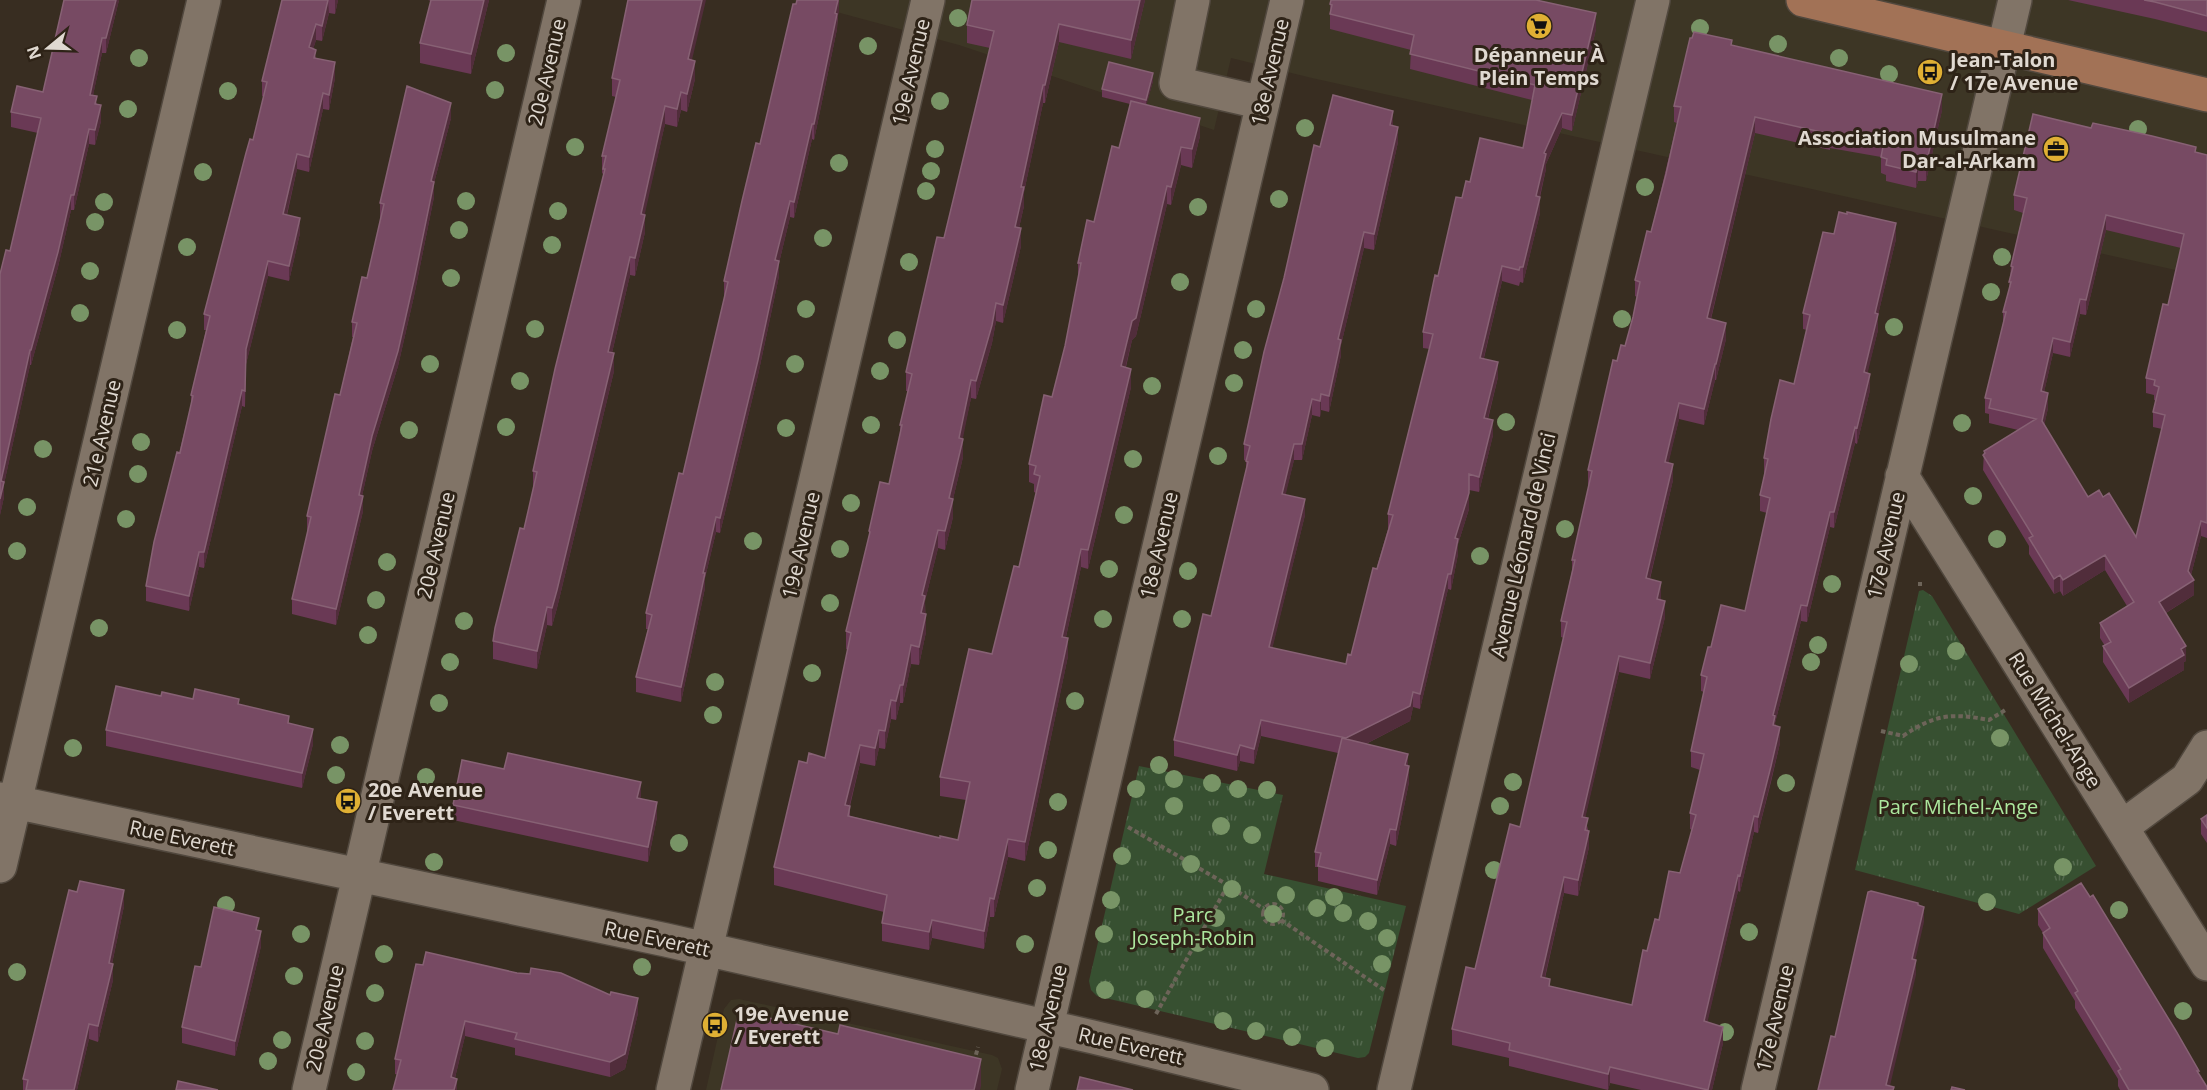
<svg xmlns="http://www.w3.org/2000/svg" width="2207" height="1090" font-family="'Open Sans',sans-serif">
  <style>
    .commercial { fill: #3d3625 }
    .park { fill: url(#park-tufts) }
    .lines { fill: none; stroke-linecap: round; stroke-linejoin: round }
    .minor-casing { stroke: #51483e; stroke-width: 36 }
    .major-casing { stroke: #51483e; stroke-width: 36 }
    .path { stroke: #6d6459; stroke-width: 4; stroke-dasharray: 4.5 3; stroke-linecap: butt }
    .minor { stroke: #817467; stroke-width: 33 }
    .major { stroke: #a27256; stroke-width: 33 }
    .tree { fill: #789466 }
    .wall { fill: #6a3955; fill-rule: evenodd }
    .shaded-wall { fill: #512d3b }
    .building { fill: #774a63; stroke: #876174; stroke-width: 1.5; fill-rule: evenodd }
    .labels { text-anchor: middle; stroke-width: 6; stroke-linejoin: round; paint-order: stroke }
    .poi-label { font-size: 20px; font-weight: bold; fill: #e0d9d1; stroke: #2e2317; text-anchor: start }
    .street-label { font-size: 20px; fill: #e0d9d1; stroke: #2e2317 }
    .park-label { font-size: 20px; fill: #ace89e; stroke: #2e2317 }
  </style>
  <defs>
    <pattern id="park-tufts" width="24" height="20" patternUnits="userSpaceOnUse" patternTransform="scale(1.5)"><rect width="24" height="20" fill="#375031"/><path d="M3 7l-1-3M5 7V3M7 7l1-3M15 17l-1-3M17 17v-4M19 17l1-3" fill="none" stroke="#54694e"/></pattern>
  </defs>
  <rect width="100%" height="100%" fill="#382d21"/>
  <path class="commercial" d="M 792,0 L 2207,0 L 2207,277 L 1312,78 L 1231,58 L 1214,130 L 959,45 Z
    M 739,999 L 992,1055 L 998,1058 L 1002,1069 L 997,1090 L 706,1090 L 724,1009 L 731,1000 Z"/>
  <path class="park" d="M 1923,590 L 1932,596 L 2096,866 L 2019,914 L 1855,870 L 1919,591 Z
    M 1139,766 L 1283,795 L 1264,874 L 1406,906 L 1369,1053 L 1365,1057 L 1358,1058 L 1097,996 L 1091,990 L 1089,981 Z"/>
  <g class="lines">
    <defs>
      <path id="minor" d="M 1193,0 L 1176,83 L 1263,103
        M 1902,476 L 2207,964
        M 0,799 L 666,940 L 1093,1037 L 1312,1090
        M 2122,827 L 2187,779 L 2207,747
        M 0,866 L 204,0
        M 309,1090 L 564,0
        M 673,1090 L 928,0
        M 1032,1090 L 1287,0
        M 1394,1090 L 1653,0
        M 1758,1090 L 2015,0"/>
      <path id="major" d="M 1803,0 L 2207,95"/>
    </defs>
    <use href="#minor" class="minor-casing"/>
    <use href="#major" class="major-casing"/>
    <path class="path" d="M 1920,586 L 1920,582
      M 1881,731 L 1903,736 C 1935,714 1952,713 1989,720 L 2007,709
      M 1128,827 L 1228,885 L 1264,909
      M1263 914a10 10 0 1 1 20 0a10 10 0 1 1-20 0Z
      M 1281,920 L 1384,990
      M 1156,1014 L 1228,885
      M 974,1062 L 978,1047"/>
    <use href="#minor" class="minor"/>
    <use href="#major" class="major"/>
  </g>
  <g class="tree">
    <circle cx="958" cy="18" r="9"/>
    <circle cx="1700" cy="28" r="9"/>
    <circle cx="1778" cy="44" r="9"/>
    <circle cx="868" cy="46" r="9"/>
    <circle cx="506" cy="53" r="9"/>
    <circle cx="139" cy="58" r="9"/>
    <circle cx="1839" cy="58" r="9"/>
    <circle cx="1889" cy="74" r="9"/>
    <circle cx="495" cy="90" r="9"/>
    <circle cx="228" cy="91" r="9"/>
    <circle cx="940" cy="101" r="9"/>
    <circle cx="128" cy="109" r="9"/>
    <circle cx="1305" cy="128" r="9"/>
    <circle cx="2138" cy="129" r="9"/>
    <circle cx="575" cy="147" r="9"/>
    <circle cx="935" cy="149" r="9"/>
    <circle cx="839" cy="163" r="9"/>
    <circle cx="931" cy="171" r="9"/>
    <circle cx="203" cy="172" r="9"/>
    <circle cx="1645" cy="187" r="9"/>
    <circle cx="926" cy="191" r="9"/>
    <circle cx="1279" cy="199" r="9"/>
    <circle cx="466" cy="201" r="9"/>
    <circle cx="104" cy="202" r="9"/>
    <circle cx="1198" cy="207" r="9"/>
    <circle cx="558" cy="211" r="9"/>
    <circle cx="95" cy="222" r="9"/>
    <circle cx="459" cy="230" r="9"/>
    <circle cx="823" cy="238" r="9"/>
    <circle cx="552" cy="245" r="9"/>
    <circle cx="187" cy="247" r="9"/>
    <circle cx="2002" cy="257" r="9"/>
    <circle cx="909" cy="262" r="9"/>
    <circle cx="90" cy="271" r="9"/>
    <circle cx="451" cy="278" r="9"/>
    <circle cx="1180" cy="282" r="9"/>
    <circle cx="1991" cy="292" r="9"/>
    <circle cx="806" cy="309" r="9"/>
    <circle cx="1256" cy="309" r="9"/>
    <circle cx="80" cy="313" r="9"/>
    <circle cx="1622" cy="319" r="9"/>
    <circle cx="1894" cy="327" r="9"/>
    <circle cx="535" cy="329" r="9"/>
    <circle cx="177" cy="330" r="9"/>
    <circle cx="897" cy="340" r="9"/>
    <circle cx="1243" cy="350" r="9"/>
    <circle cx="430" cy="364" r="9"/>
    <circle cx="795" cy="364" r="9"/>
    <circle cx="880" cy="371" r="9"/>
    <circle cx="520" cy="381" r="9"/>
    <circle cx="1234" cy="383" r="9"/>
    <circle cx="1152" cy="386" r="9"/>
    <circle cx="1506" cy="422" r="9"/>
    <circle cx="1962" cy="423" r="9"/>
    <circle cx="871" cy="425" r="9"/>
    <circle cx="506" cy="427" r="9"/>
    <circle cx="786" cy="428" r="9"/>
    <circle cx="409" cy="430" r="9"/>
    <circle cx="141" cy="442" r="9"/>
    <circle cx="43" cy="449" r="9"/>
    <circle cx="1218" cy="456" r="9"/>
    <circle cx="1133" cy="459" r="9"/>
    <circle cx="138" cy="474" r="9"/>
    <circle cx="1973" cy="496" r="9"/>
    <circle cx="851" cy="503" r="9"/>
    <circle cx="27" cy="507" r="9"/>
    <circle cx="1124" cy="515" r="9"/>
    <circle cx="126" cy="519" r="9"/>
    <circle cx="1565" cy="529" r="9"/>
    <circle cx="1997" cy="539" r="9"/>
    <circle cx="753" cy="541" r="9"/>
    <circle cx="840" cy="549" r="9"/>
    <circle cx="17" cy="551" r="9"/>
    <circle cx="1480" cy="556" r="9"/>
    <circle cx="387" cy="562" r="9"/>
    <circle cx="1109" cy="569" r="9"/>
    <circle cx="1188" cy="571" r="9"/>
    <circle cx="1832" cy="584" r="9"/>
    <circle cx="376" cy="600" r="9"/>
    <circle cx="830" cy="603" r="9"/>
    <circle cx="1103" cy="619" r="9"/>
    <circle cx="1182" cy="619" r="9"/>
    <circle cx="464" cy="621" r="9"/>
    <circle cx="99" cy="628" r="9"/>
    <circle cx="368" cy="635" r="9"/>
    <circle cx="1818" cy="645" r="9"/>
    <circle cx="1956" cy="651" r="9"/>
    <circle cx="450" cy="662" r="9"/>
    <circle cx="1811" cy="662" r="9"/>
    <circle cx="1909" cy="664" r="9"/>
    <circle cx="812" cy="673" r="9"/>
    <circle cx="715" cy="682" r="9"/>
    <circle cx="1075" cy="701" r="9"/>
    <circle cx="439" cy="703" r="9"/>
    <circle cx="713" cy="715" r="9"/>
    <circle cx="2000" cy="738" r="9"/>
    <circle cx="340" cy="745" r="9"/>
    <circle cx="73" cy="748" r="9"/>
    <circle cx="1159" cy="765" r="9"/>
    <circle cx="336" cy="775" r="9"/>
    <circle cx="426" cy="777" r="9"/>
    <circle cx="1174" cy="779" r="9"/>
    <circle cx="1513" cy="782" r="9"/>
    <circle cx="1212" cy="783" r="9"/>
    <circle cx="1786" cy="783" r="9"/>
    <circle cx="1136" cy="789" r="9"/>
    <circle cx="1238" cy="789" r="9"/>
    <circle cx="1267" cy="790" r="9"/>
    <circle cx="1058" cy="802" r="9"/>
    <circle cx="1174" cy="806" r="9"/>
    <circle cx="1500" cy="806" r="9"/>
    <circle cx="1221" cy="826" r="9"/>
    <circle cx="1252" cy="835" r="9"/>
    <circle cx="679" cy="843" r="9"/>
    <circle cx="1048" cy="850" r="9"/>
    <circle cx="1122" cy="856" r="9"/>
    <circle cx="434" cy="862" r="9"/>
    <circle cx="1191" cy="864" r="9"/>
    <circle cx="2063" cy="867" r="9"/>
    <circle cx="1494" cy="870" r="9"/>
    <circle cx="1037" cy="888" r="9"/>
    <circle cx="1232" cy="889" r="9"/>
    <circle cx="1286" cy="895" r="9"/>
    <circle cx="1334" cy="897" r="9"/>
    <circle cx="1111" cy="900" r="9"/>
    <circle cx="1987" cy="902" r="9"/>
    <circle cx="226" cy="905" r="9"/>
    <circle cx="1317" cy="908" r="9"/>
    <circle cx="2119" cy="910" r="9"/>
    <circle cx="1343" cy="913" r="9"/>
    <circle cx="1273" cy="914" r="9"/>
    <circle cx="1216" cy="918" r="9"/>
    <circle cx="1368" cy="921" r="9"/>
    <circle cx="1749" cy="932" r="9"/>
    <circle cx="301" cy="934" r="9"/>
    <circle cx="1104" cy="934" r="9"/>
    <circle cx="1387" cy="938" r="9"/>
    <circle cx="1198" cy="943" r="9"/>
    <circle cx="1025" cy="944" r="9"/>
    <circle cx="384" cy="954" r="9"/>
    <circle cx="1382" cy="964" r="9"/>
    <circle cx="642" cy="967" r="9"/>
    <circle cx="17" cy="972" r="9"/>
    <circle cx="294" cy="976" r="9"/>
    <circle cx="1105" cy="990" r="9"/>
    <circle cx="375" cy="993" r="9"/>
    <circle cx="1145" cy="999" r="9"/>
    <circle cx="2183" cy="1011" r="9"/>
    <circle cx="1223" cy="1021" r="9"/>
    <circle cx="1256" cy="1031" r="9"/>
    <circle cx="1725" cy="1032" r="9"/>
    <circle cx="1292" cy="1037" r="9"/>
    <circle cx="282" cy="1040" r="9"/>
    <circle cx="365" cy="1041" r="9"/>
    <circle cx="1325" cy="1048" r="9"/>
    <circle cx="268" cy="1061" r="9"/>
    <circle cx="356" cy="1072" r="9"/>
  </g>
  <path class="wall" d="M 119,0 L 106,53 L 102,53 L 93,95 L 97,104 L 101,121 L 95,145 L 89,144 L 74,210 L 71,210 L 58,267 L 31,365 L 30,365 L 4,484 L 4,497 L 0,515 L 0,274 L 10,251 L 38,133 L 11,127 L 11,112 L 43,92 Z
    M 282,0 L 338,0 L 335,14 L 329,13 L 322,41 L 316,40 L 313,49 L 316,58 L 335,78 L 329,110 L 323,109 L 309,172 L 297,169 L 287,215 L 300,233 L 289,281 L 268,276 L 246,364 L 245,407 L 242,406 L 204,568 L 199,567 L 189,611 L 146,601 L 146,586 L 191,405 L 191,395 L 206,330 L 204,330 L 204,314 L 253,140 L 264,97 L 262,96 L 262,81 Z
    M 428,0 L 489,0 L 471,74 L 420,63 L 420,43 L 431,1 Z
    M 839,0 L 837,29 L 814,140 L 812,139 L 794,218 L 790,217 L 779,263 L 779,276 L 758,375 L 720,533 L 716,532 L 705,578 L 705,588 L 681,702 L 636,692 L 636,677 L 648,629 L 646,629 L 646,613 L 683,474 L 725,297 L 724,297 L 724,281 L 796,4 Z
    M 972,0 L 1145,0 L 1131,59 L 1059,42 L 1045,103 L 1043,103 L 1024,192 L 1024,206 L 1019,228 L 1021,246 L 1003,323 L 996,321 L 992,343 L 976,399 L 971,398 L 962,439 L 963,457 L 953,499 L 953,517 L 945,550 L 938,548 L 925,601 L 926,632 L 919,665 L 911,664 L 903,703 L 900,703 L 896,720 L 891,719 L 885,749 L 879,748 L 875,766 L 860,763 L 850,806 L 850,816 L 940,838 L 958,840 L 966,800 L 940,796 L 940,777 L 992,654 L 1019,567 L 1036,493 L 1034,492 L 1034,484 L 1029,482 L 1029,464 L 1052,397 L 1065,346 L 1078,281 L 1078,263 L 1094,222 L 1119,148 L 1130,104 L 1102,97 L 1102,89 L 1153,81 L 1146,105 L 1200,136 L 1192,168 L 1181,165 L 1171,205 L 1167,204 L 1136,336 L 1132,340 L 1126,367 L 1131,387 L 1088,569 L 1081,567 L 1066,637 L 1068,656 L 1025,861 L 1008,857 L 994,917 L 990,917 L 984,949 L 932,938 L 929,950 L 882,941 L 882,923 L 884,912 L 774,885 L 774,867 L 807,763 L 825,758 L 848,650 L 846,649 L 846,631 L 869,540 L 869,531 L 889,484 L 900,434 L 900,425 L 908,391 L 906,391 L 906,372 L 944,238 L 990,48 L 967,43 L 967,25 Z
    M 2068,0 L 2207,0 L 2207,32 L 2155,19 Z
    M 1330,4 L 1596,29 L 1572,131 L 1562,128 L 1546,164 L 1546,169 L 1540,197 L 1540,213 L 1523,283 L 1520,282 L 1519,286 L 1502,281 L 1484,358 L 1498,377 L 1488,419 L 1493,435 L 1479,492 L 1469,490 L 1469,509 L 1458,544 L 1458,554 L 1451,590 L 1448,589 L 1420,709 L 1413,707 L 1410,721 L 1366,744 L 1408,766 L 1409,782 L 1396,846 L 1390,844 L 1377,895 L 1318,881 L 1318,867 L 1315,867 L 1315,852 L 1338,753 L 1261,736 L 1254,764 L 1240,761 L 1237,771 L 1174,756 L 1174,740 L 1211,616 L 1246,470 L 1246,461 L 1244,460 L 1244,444 L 1320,147 L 1393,126 L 1398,142 L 1374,250 L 1364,248 L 1341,345 L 1341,355 L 1329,412 L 1321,410 L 1320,417 L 1312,415 L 1302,460 L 1294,460 L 1285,495 L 1305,515 L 1272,648 L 1346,664 L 1351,655 L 1388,529 L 1388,514 L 1430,349 L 1423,348 L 1423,332 L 1438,276 L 1462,198 L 1470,182 L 1523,148 L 1532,100 L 1410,69 L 1411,50 L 1330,29 Z
    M 1732,45 L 1942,110 L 1926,181 L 1918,181 L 1916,188 L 1886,181 L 1886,175 L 1881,173 L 1881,157 L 1830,148 L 1830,150 L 1755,133 L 1711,319 L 1726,339 L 1716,380 L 1715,380 L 1704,425 L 1679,419 L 1668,463 L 1673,480 L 1650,579 L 1661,598 L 1660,600 L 1665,617 L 1650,679 L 1619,672 L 1585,817 L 1588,830 L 1589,847 L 1578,896 L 1564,893 L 1545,978 L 1550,986 L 1632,1005 L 1647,951 L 1659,920 L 1680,873 L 1692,830 L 1690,829 L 1690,813 L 1700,770 L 1691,767 L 1691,751 L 1704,692 L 1701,691 L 1701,675 L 1711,647 L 1745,611 L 1767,513 L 1760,511 L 1760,495 L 1765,474 L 1764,474 L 1764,458 L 1794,384 L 1807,330 L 1803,329 L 1803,313 L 1834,234 L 1896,239 L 1878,315 L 1878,330 L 1867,373 L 1870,390 L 1857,444 L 1855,443 L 1834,528 L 1830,527 L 1807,622 L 1801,621 L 1775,723 L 1780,743 L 1771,782 L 1758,833 L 1754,832 L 1740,892 L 1738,891 L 1707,1022 L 1723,1043 L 1712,1090 L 1641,1090 L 1610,1083 L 1608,1090 L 1509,1066 L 1509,1058 L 1452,1045 L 1452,1029 L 1475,969 L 1520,827 L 1564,638 L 1561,637 L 1561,621 L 1572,571 L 1572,560 L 1589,486 L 1588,486 L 1588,470 L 1617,361 L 1625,346 L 1633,317 L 1637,297 L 1635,296 L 1635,280 L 1651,232 L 1677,123 L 1674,122 L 1674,106 Z
    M 692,60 L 695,79 L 687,112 L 681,110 L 677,127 L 665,124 L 644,214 L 645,232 L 635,276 L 630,275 L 612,353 L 614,371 L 557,608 L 552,626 L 547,625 L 537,669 L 493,659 L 493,641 L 524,529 L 533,489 L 533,471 L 603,176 L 603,174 L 602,173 L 602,156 L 616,97 L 612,96 L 612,78 Z
    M 451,118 L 434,183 L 434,197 L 414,296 L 398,366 L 372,451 L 362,496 L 363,511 L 336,625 L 292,614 L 292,599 L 308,532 L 307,532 L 307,516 L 340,395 L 353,337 L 352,337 L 352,322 L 367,278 L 381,218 L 380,218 L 380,203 Z
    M 2091,128 L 2207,155 L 2207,538 L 2201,536 L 2191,575 L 2194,595 L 2166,613 L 2186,661 L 2184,662 L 2184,670 L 2129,703 L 2103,662 L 2103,646 L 2105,646 L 2100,638 L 2100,623 L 2127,606 L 2105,570 L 2063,596 L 2060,591 L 2054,594 L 2029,554 L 2029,546 L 1983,470 L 1984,451 L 2018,430 L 1989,423 L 1989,414 L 1985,413 L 1985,398 L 2003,324 L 2003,312 L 2009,289 L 2011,266 L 2023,213 L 2014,210 L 2014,195 ZM 2106,230 L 2181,248 L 2168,305 L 2146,378 L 2146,393 L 2154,395 L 2154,400 L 2156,401 L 2153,412 L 2153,427 L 2162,429 L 2136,537 L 2103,497 L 2088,497 L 2044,425 L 2048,408 L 2044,392 L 2053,353 L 2070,357 L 2080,314 L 2086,315 Z
    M 161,696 L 193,699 L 239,705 L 289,723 L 313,744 L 302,788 L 106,746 L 106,730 Z
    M 641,798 L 657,817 L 648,862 L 453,820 L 453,805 Z
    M 2207,815 L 2207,843 L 2201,834 L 2201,819 Z
    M 124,906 L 112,964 L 113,980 L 98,1042 L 89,1039 L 77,1090 L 23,1090 L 23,1079 Z
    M 2038,909 L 2199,1074 L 2207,1090 L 2120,1090 L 2118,1086 L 2118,1079 L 2075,1008 L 2075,1001 L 2043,948 L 2043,933 L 2038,925 Z
    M 259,930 L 261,946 L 235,1056 L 182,1043 L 182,1027 L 201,967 Z
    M 416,964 L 638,1013 L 625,1069 L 610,1077 L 515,1055 L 515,1048 L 465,1036 L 455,1078 L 457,1090 L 395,1074 L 395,1059 Z"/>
  <path class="shaded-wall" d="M 116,0 L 119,0 L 106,53 L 106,38 Z
    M 328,0 L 329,13 L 322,41 L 322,26 Z
    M 335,0 L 338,0 L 335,14 Z
    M 484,0 L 489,0 L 471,74 L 471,54 Z
    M 702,0 L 706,0 L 688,77 L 688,59 Z
    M 838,0 L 839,12 L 837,19 L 837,29 L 814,140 L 814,124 Z
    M 1140,0 L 1145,0 L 1131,59 L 1131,40 Z
    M 1596,13 L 1596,29 L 1572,131 L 1572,115 Z
    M 316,24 L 316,40 L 309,62 L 309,47 Z
    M 1059,24 L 1059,42 L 1045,103 L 1045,85 Z
    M 102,38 L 102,53 L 90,110 L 90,95 Z
    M 695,61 L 695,79 L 687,112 L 687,94 Z
    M 335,62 L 335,78 L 329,110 L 329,95 Z
    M 1153,73 L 1153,81 L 1146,107 L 1146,100 Z
    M 1043,85 L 1043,103 L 1024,192 L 1024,206 L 1015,245 L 1015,227 L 1021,187 Z
    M 681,92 L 681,110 L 677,127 L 677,109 Z
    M 323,93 L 323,109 L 309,172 L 309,157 Z
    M 1942,94 L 1942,110 L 1926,181 L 1926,165 Z
    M 451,103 L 451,118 L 434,183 L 434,197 L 414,296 L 398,366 L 372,451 L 359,510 L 359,495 L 372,436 L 431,181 Z
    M 101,105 L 101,121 L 95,145 L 95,130 Z
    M 665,106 L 665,124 L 641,231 L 641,214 Z
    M 1393,111 L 1393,127 L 1390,125 Z
    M 1562,113 L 1562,128 L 1546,164 L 1546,169 L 1536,211 L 1536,196 L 1544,153 Z
    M 1755,117 L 1755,133 L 1707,334 L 1707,318 Z
    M 1200,118 L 1200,136 L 1192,168 L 1192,149 Z
    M 812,124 L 812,139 L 794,218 L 794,202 Z
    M 1398,127 L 1398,142 L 1374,250 L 1374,234 Z
    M 89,129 L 89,144 L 74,210 L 74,195 Z
    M 1181,147 L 1181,165 L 1171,205 L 1171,187 Z
    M 297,154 L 297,169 L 283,230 L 283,214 Z
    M 1918,165 L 1918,181 L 1916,188 L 1916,172 Z
    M 1167,186 L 1167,204 L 1136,336 L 1132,340 L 1121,385 L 1121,366 Z
    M 71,195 L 71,210 L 58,267 L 31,365 L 31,350 Z
    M 1540,197 L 1540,213 L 1523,283 L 1523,267 Z
    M 790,201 L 790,217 L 779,263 L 779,276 L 758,375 L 720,533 L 720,518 L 775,260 Z
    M 645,215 L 645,232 L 635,276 L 635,258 Z
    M 2106,215 L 2106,230 L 2086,315 L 2086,300 Z
    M 300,218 L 300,233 L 289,281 L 289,266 Z
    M 1896,223 L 1896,239 L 1878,315 L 1878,330 L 1864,388 L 1864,372 L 1875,313 Z
    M 1021,228 L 1021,246 L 1003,323 L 1003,305 Z
    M 1364,232 L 1364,248 L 1341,345 L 1341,355 L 1329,412 L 1329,396 L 1338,339 Z
    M 630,257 L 630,275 L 608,370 L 608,352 Z
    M 268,261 L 268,276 L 246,364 L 245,407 L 246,349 Z
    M 1502,266 L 1502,281 L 1480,373 L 1480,358 Z
    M 2080,299 L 2080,314 L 2070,357 L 2070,342 Z
    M 996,303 L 996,321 L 992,343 L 976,399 L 976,381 Z
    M 1726,323 L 1726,339 L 1716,380 L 1716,364 Z
    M 2053,338 L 2053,353 L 2041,406 L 2041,391 Z
    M 30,350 L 30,365 L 4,484 L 4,497 L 0,515 L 1,481 Z
    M 614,353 L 614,371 L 557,608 L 552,626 L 552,608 Z
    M 1498,362 L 1498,377 L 1484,433 L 1484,418 Z
    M 1715,364 L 1715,380 L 1704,425 L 1704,409 Z
    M 1131,369 L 1131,387 L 1088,569 L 1088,550 Z
    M 1870,374 L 1870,390 L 1857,444 L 1857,428 Z
    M 971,380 L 971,398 L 962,443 L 963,439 L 963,457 L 949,516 L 949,498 L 959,438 Z
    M 242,390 L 242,406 L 204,568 L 204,552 Z
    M 2048,393 L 2048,408 L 2042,436 L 2042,421 Z
    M 1321,394 L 1321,410 L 1320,417 L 1320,401 Z
    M 1312,399 L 1312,415 L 1302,460 L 1302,444 Z
    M 1679,403 L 1679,419 L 1665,478 L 1665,462 Z
    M 1493,420 L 1493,435 L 1479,492 L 1479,477 Z
    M 1855,427 L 1855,443 L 1834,528 L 1834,512 Z
    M 1294,444 L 1294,460 L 1282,510 L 1282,494 Z
    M 1673,464 L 1673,480 L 1646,594 L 1646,578 Z
    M 1469,474 L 1469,509 L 1458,544 L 1458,554 L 1451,590 L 1451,574 L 1455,538 Z
    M 363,496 L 363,511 L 336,625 L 336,609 Z
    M 953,499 L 953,517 L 945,550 L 945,531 Z
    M 1305,499 L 1305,515 L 1269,662 L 1269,647 Z
    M 1830,512 L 1830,527 L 1807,622 L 1807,606 Z
    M 716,517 L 716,532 L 705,578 L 705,588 L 681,702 L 681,687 L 703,573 Z
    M 2201,521 L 2201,536 L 2189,583 L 2194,580 L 2194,595 L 2159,617 L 2159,602 L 2188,571 Z
    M 938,530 L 938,548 L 925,601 L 925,614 L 921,613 L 922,595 Z
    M 1081,549 L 1081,567 L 1062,655 L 1062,637 Z
    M 199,552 L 199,567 L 189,611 L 189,596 Z
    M 2105,555 L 2105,570 L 2063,596 L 2063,580 Z
    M 1448,574 L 1448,589 L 1420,709 L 1420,694 Z
    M 2060,575 L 2060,591 L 2054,594 L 2054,579 Z
    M 1661,582 L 1661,598 L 1657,615 L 1657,599 Z
    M 1665,601 L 1665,617 L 1650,679 L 1650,663 Z
    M 1801,605 L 1801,621 L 1775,723 L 1775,732 L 1773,741 L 1773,715 Z
    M 547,607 L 547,625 L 537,669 L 537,651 Z
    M 926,614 L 926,632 L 919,665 L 919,647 Z
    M 1068,638 L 1068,656 L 1025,861 L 1025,842 Z
    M 911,645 L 911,664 L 903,703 L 903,685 Z
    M 2186,646 L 2186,661 L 2184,662 L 2184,670 L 2129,703 L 2129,688 Z
    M 1619,656 L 1619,672 L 1582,832 L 1582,817 Z
    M 900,685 L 900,703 L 896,720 L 896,701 Z
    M 1413,692 L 1413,707 L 1410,721 L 1346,754 L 1346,738 Z
    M 891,700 L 891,719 L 885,749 L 885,731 Z
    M 1261,720 L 1261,736 L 1254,764 L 1254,749 Z
    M 1780,727 L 1780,743 L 1758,833 L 1758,817 Z
    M 313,729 L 313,744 L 302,788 L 302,773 Z
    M 879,730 L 879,748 L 875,766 L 875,748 Z
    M 860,745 L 860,763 L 845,823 L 845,805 Z
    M 1240,745 L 1240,761 L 1237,771 L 1237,755 Z
    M 1408,754 L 1408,769 L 1405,765 Z
    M 1409,766 L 1409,782 L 1396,846 L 1396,830 Z
    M 641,782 L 641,797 L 637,813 L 637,798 Z
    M 657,802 L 657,817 L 648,862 L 648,847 Z
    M 1754,816 L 1754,832 L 1740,892 L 1740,876 Z
    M 1390,829 L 1390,844 L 1377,895 L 1377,880 Z
    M 1589,831 L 1589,847 L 1578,896 L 1578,880 Z
    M 1008,839 L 1008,857 L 994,917 L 994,899 Z
    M 1738,875 L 1738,891 L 1704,1037 L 1704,1021 Z
    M 1564,877 L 1564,893 L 1541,993 L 1541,977 Z
    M 124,890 L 124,906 L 109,978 L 109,963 Z
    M 990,898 L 990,917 L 984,949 L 984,931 Z
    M 1924,907 L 1924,922 L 1912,974 L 1912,959 Z
    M 932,920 L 932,938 L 929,950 L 929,932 Z
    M 261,931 L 261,946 L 235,1056 L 235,1041 Z
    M 1916,960 L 1916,975 L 1889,1090 L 1886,1085 Z
    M 113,964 L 113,980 L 98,1042 L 98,1026 Z
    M 638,998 L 638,1013 L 625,1069 L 610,1077 L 610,1062 Z
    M 465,1021 L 465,1036 L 452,1090 L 451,1077 Z
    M 89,1024 L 89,1039 L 77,1090 L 74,1090 Z
    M 1723,1027 L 1723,1043 L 1712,1090 L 1708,1090 Z
    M 981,1059 L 981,1086 L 980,1090 L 974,1090 Z
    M 1610,1067 L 1610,1083 L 1608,1090 L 1608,1074 Z
    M 457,1079 L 457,1090 L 454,1090 Z"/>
  <path class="building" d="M 64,0 L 116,0 L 106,38 L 102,38 L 90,95 L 97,96 L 95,104 L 101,105 L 95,130 L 89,129 L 74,195 L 71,195 L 58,252 L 31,350 L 30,350 L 1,481 L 4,482 L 0,499 L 0,274 L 6,250 L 10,251 L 41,118 L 11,112 L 17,86 L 43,92 Z
    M 282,0 L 328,0 L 322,26 L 316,24 L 309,47 L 316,50 L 314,58 L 335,62 L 329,95 L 323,93 L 309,157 L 297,154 L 283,214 L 300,218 L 289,266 L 268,261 L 246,349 L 245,391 L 242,390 L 204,552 L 199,552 L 189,596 L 146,586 L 154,542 L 177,452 L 180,453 L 193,396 L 191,395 L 210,316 L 204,314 L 246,153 L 250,139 L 253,140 L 267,82 L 262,81 Z
    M 431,0 L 484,0 L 471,54 L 420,43 Z
    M 628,0 L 702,0 L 688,59 L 695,61 L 687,94 L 681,92 L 677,109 L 665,106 L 641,214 L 645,215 L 635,258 L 630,257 L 608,352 L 614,353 L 557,590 L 552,608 L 547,607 L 537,651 L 493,641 L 495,628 L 520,528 L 524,529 L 537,472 L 533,471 L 555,369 L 605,169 L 603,169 L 606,156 L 602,156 L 620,80 L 612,78 Z
    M 797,0 L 838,0 L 835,13 L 837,14 L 814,124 L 812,124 L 794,202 L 790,201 L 775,260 L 779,261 L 758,360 L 720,518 L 716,517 L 703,573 L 705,573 L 681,687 L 636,677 L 652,615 L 646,613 L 679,473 L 683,474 L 728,282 L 724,281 L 742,201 L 756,143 L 760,144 L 793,4 L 796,4 Z
    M 972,0 L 1140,0 L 1131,40 L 1059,24 L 1045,85 L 1043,85 L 1021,187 L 1024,187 L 1015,227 L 1021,228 L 1003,305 L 996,303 L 992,325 L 976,381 L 971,380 L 959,438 L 963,439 L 949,498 L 953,499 L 945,531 L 938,530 L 922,595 L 925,596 L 921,613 L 926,614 L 919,647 L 911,645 L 903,685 L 900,685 L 896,701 L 891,700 L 885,731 L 879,730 L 875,748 L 860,745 L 845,805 L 850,806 L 848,816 L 940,838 L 940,836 L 958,840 L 970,782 L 940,777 L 969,649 L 992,654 L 1014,566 L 1019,567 L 1040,476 L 1034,474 L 1036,466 L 1029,464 L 1044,395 L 1052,397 L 1065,346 L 1081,263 L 1078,263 L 1087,220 L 1094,222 L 1112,146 L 1119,148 L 1131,101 L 1200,118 L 1192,149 L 1181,147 L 1171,187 L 1167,186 L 1136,318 L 1132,321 L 1121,366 L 1131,369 L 1088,550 L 1081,549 L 1062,637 L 1068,638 L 1025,842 L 1008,839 L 994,899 L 990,898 L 984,931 L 932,920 L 929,932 L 882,923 L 887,895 L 774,867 L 799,761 L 807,763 L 809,753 L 825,758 L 851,633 L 846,631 L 870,532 L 869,531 L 880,482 L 889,484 L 902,425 L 900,425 L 912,374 L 906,372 L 937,237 L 944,238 L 994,31 L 967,25 Z
    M 1331,0 L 1536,0 L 1596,13 L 1572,115 L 1562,113 L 1544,153 L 1546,154 L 1536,196 L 1540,197 L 1523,267 L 1520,267 L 1519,270 L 1502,266 L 1480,358 L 1498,362 L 1484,418 L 1493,420 L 1479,477 L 1469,474 L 1469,493 L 1455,538 L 1458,539 L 1451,574 L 1448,574 L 1420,694 L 1413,692 L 1410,706 L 1346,738 L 1261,720 L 1254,749 L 1240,745 L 1237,755 L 1174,740 L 1203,614 L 1211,616 L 1248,462 L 1246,461 L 1250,446 L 1244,444 L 1264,352 L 1284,278 L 1314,145 L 1320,147 L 1333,95 L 1393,111 L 1390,125 L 1398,127 L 1374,234 L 1364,232 L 1338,339 L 1341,340 L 1329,396 L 1321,394 L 1320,401 L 1312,399 L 1302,444 L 1294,444 L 1282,494 L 1305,499 L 1269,647 L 1346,664 L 1348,654 L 1351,655 L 1373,568 L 1377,569 L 1393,515 L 1388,514 L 1433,334 L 1423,332 L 1435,275 L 1438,276 L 1456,197 L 1462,198 L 1466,181 L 1470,182 L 1480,138 L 1523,148 L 1535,85 L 1410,54 L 1414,35 L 1330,14 L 1332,5 L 1330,4 Z
    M 2144,0 L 2207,0 L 2207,16 L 2155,2 Z
    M 1694,32 L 1732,40 L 1731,45 L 1942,94 L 1926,165 L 1918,165 L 1916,172 L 1886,165 L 1887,159 L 1881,157 L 1884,142 L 1830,132 L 1830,134 L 1755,117 L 1707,318 L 1726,323 L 1716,364 L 1715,364 L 1704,409 L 1679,403 L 1665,462 L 1673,464 L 1646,578 L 1661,582 L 1657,599 L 1665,601 L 1650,663 L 1619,656 L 1582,817 L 1588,818 L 1585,830 L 1589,831 L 1578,880 L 1564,877 L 1541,977 L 1550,979 L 1549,986 L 1632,1005 L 1643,950 L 1647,951 L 1655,919 L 1659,920 L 1669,871 L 1680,873 L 1696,815 L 1690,813 L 1704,754 L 1691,751 L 1707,677 L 1701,675 L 1708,647 L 1711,647 L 1721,605 L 1745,611 L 1770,498 L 1760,495 L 1768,459 L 1764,458 L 1771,419 L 1780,380 L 1794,384 L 1810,315 L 1803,313 L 1823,232 L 1834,234 L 1839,212 L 1847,214 L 1847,212 L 1896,223 L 1875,313 L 1878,314 L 1864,372 L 1870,374 L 1857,428 L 1855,427 L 1834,512 L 1830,512 L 1807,606 L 1801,605 L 1773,715 L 1775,716 L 1773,725 L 1780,727 L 1771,766 L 1758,817 L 1754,816 L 1740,876 L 1738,875 L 1704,1021 L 1723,1027 L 1708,1090 L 1610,1067 L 1608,1074 L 1509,1050 L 1510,1043 L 1452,1029 L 1466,967 L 1475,969 L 1510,824 L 1520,827 L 1567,622 L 1561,621 L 1575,560 L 1572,560 L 1592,471 L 1588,470 L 1613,360 L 1617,361 L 1621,345 L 1625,346 L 1633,317 L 1640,282 L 1635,280 L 1647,231 L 1651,232 L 1666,174 L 1681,107 L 1674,106 L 1690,38 L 1692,38 Z
    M 1109,62 L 1153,73 L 1146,100 L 1102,89 Z
    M 407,86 L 451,103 L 431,181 L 434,182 L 414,280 L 398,351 L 372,436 L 359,495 L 363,496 L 336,609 L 292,599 L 311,517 L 307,516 L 335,394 L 340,395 L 357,323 L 352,322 L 362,277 L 367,278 L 384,204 L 380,203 Z
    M 2033,114 L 2091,128 L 2093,123 L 2152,136 L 2196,147 L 2195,152 L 2207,155 L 2207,523 L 2201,521 L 2188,571 L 2194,580 L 2159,602 L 2186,646 L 2181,649 L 2184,655 L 2129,688 L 2103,646 L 2111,642 L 2100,623 L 2134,602 L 2105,555 L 2063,580 L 2060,575 L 2054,579 L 2029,538 L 2033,536 L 1983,455 L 1985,453 L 1984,451 L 2036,419 L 1989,408 L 1991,399 L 1985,398 L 2006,312 L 2003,312 L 2011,282 L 2009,282 L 2013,267 L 2011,266 L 2027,198 L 2014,195 ZM 2106,215 L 2184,234 L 2168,305 L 2163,304 L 2146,378 L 2155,380 L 2154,385 L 2159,387 L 2153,412 L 2165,415 L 2136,537 L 2109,493 L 2103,497 L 2099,490 L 2088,497 L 2042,421 L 2048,393 L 2041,391 L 2053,338 L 2070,342 L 2080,299 L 2086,300 Z
    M 116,686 L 161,696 L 162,692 L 193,699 L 195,689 L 239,699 L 238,704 L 289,716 L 288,723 L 313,729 L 302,773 L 106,730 Z
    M 1342,738 L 1408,754 L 1405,765 L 1409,766 L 1396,830 L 1390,829 L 1377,880 L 1318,866 L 1321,853 L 1315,852 Z
    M 508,753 L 641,782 L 637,798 L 657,802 L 648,847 L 453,805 L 462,760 L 504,769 Z
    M 2207,815 L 2207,828 L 2201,819 Z
    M 80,881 L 124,890 L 109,963 L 113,964 L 98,1026 L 89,1024 L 74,1090 L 26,1090 L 28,1080 L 23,1079 L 69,890 L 77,892 Z
    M 2081,883 L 2090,897 L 2093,895 L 2176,1031 L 2199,1071 L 2197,1071 L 2207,1087 L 2207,1090 L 2129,1090 L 2118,1071 L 2121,1069 L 2075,993 L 2078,991 L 2043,933 L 2050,928 L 2038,909 Z
    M 1871,891 L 1918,903 L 1918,905 L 1924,907 L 1912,959 L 1916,960 L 1886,1085 L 1894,1087 L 1893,1090 L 1818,1090 L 1831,1036 L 1835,1037 L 1868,892 Z
    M 214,907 L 259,918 L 256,930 L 261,931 L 235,1041 L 182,1027 L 195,966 L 201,967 Z
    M 426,952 L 517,973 L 530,974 L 531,968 L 561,973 L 610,995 L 611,992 L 638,998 L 625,1054 L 610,1062 L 515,1039 L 517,1033 L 465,1021 L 451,1077 L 457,1079 L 454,1090 L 393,1090 L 401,1060 L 395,1059 L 416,964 L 423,965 Z
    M 739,1011 L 838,1034 L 840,1025 L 981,1059 L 974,1090 L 721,1090 Z
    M 1080,1077 L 1133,1090 L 1077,1090 Z
    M 178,1081 L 218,1090 L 176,1090 Z
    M 1952,1087 L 1965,1090 L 1951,1090 Z"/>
  <defs>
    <symbol id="supermarket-disc" viewBox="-11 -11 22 22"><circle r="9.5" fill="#e0b034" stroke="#2e2317"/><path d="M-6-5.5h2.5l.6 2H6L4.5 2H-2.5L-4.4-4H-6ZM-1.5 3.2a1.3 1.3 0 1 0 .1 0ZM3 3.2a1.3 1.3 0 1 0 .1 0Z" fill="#111"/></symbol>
    <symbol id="bus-disc" viewBox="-11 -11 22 22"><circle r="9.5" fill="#e0b034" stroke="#2e2317"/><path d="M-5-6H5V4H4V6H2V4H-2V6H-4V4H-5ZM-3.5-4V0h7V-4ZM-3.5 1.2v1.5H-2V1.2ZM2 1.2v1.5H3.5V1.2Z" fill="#111"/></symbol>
    <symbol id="office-disc" viewBox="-11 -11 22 22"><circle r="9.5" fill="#e0b034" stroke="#2e2317"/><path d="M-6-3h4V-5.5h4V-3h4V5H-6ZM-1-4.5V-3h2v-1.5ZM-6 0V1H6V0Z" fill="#111"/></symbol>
  </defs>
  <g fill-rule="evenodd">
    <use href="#supermarket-disc" x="1524" y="11" width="30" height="30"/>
    <use href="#bus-disc" x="1915" y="57" width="30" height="30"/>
    <use href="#office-disc" x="2041" y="134" width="30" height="30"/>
    <use href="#bus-disc" x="333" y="786" width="30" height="30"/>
    <use href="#bus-disc" x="700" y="1010" width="30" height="30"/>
  </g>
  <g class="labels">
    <g class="poi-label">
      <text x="1539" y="62" text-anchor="middle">Dépanneur À<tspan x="1539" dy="23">Plein Temps</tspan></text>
      <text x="1950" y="67">Jean-Talon<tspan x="1950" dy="23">/ 17e Avenue</tspan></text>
      <text x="2036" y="145" text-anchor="end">Association Musulmane<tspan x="2036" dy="23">Dar-al-Arkam</tspan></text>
      <text x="368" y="797">20e Avenue<tspan x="368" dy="23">/ Everett</tspan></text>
      <text x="734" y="1021">19e Avenue<tspan x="734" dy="23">/ Everett</tspan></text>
    </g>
    <g class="street-label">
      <text transform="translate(547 72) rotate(-77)" y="7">20e Avenue</text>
      <text transform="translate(911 72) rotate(-77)" y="7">19e Avenue</text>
      <text transform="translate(1270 72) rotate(-77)" y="7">18e Avenue</text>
      <text transform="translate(102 433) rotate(-77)" y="7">21e Avenue</text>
      <text transform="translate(436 545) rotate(-77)" y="7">20e Avenue</text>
      <text transform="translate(801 545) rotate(-77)" y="7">19e Avenue</text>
      <text transform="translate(1159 545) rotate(-77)" y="7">18e Avenue</text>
      <text transform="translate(1523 545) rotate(-77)" y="7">Avenue Léonard de Vinci</text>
      <text transform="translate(1886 545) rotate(-77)" y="7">17e Avenue</text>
      <text transform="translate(2055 720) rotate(58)" y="7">Rue Michel-Ange</text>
      <text transform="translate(182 838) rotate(12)" y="7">Rue Everett</text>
      <text transform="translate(657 939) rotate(12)" y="7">Rue Everett</text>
      <text transform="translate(325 1018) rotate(-77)" y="7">20e Avenue</text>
      <text transform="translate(1048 1018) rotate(-77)" y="7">18e Avenue</text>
      <text transform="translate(1775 1018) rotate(-77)" y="7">17e Avenue</text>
      <text transform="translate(1131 1046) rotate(13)" y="7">Rue Everett</text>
    </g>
    <g class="park-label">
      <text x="1958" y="814">Parc Michel-Ange</text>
      <text x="1193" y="922">Parc<tspan x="1193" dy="23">Joseph-Robin</tspan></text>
    </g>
  </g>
  <g transform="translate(48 48) rotate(251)" stroke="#2e2317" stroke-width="4.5" paint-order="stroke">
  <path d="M0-4.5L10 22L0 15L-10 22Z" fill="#e0d9d1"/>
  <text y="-9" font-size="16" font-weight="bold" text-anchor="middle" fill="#e0d9d1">N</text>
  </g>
</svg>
